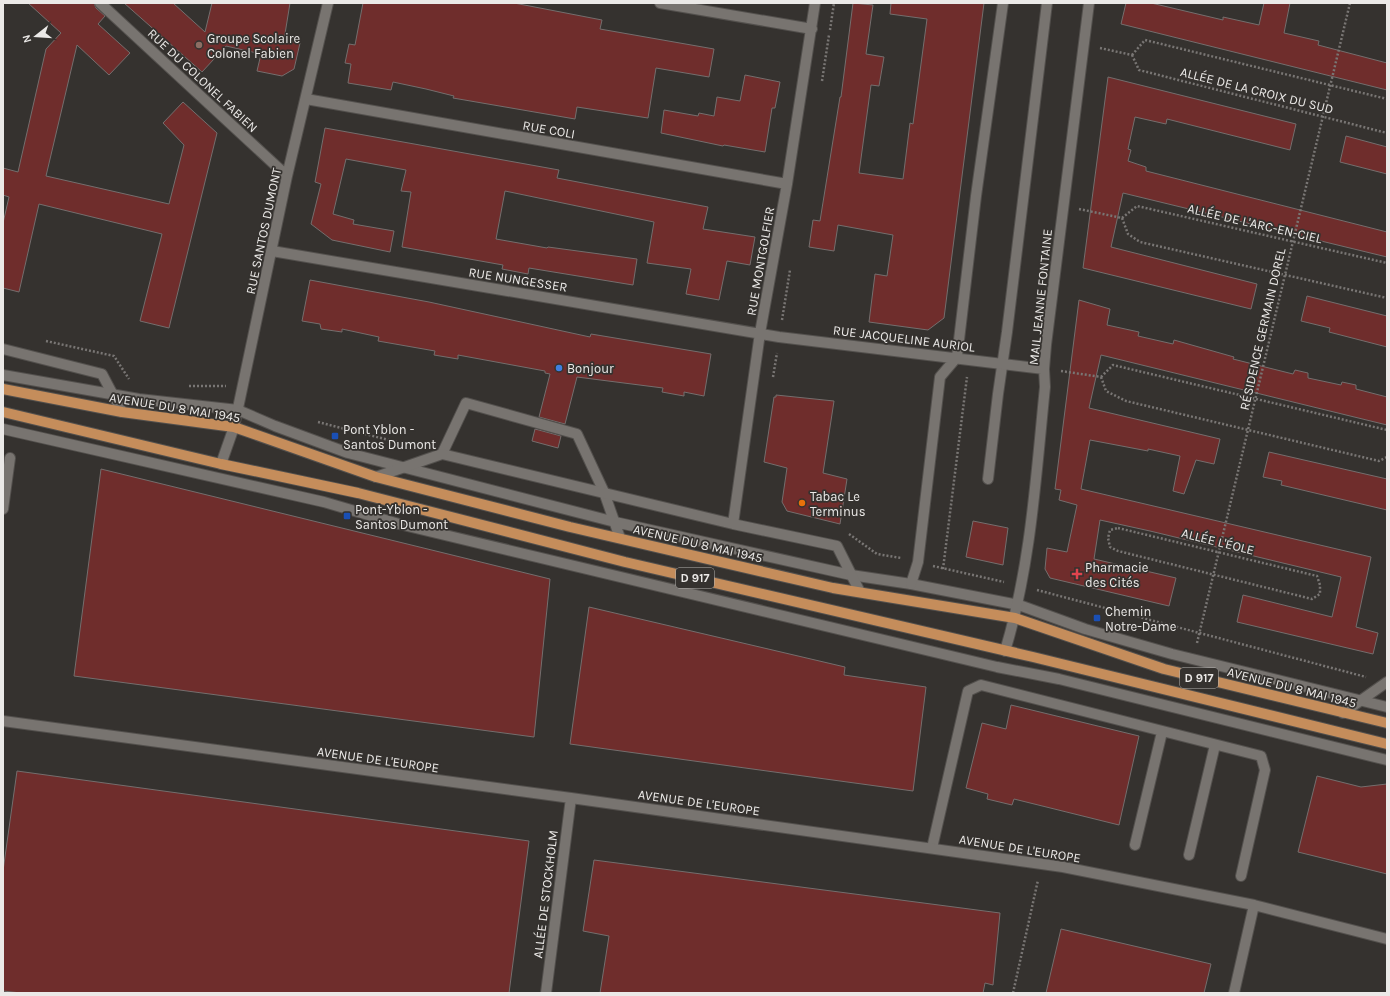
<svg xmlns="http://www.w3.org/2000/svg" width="1390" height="996" font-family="Karla,sans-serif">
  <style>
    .building { fill: #6f2d2c; stroke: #746e6d }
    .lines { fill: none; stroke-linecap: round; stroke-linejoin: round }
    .lane-casing { stroke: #53504d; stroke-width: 12 }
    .street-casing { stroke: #53504d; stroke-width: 12 }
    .primary-casing { stroke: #53504d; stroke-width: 12 }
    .path { stroke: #797674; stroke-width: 2.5; stroke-dasharray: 2 2; stroke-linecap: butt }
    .lane { stroke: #787470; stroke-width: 10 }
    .street { stroke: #787470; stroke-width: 10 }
    .primary { stroke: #c58d5b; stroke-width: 10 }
    .education-dot { fill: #8d6e63; stroke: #35322f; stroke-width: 1.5 }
    .shop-dot { fill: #3f7fe0; stroke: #35322f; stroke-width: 1.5 }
    .transit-dot { fill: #1a4fb4; stroke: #35322f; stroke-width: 1.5 }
    .food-dot { fill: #e8710a; stroke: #35322f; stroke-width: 1.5 }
    .health-dot { fill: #e0444e; stroke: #35322f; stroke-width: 1.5 }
    .labels { text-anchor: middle; stroke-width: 3.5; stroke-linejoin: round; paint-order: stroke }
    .shield { fill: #35322f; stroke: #b4b2b0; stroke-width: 1 }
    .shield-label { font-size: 12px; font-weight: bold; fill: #ebe9e7 }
    .poi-label { font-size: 13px; fill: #ebe9e7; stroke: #35322f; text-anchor: start }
    .street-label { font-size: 13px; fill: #ebe9e7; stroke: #35322f }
  </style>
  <rect width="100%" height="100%" fill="#35322f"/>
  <path class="building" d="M 28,3 L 94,3 L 96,8 L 105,16 L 98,24 L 130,53 L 109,75 L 77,45 L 46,176 L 169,204 L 184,145 L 163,123 L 183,102 L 217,133 L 169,328 L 140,321 L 162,234 L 39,204 L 19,292 L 3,288 L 3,223 L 9,197 L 3,195 L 3,168 L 18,172 L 46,49 L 61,33 Z
    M 124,3 L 173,3 L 205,32 L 212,3 L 290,3 L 284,40 L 300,43 L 294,69 L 282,76 L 257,71 L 261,54 L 226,46 L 202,72 Z
    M 363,3 L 514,3 L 602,20 L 600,29 L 714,49 L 709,77 L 656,68 L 648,118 L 577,107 L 575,119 L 453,98 L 454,96 L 426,89 L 393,82 L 391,90 L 348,83 L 351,64 L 345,63 L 349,44 L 355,45 Z
    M 853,3 L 873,5 L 866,54 L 884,57 L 879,86 L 871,85 L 859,173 L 903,179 L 910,123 L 913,124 L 927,19 L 890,14 L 891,3 L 984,3 L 944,318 L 928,330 L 869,322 L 875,274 L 887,276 L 893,235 L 838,225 L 834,251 L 809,247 L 813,220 L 820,221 L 840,97 L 841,97 Z
    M 1126,3 L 1151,3 L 1223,20 L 1223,17 L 1259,25 L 1264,3 L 1290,3 L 1284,33 L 1319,41 L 1318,45 L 1387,63 L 1387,90 L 1121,24 Z
    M 745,75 L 780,82 L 775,108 L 772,108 L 765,152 L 724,145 L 723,146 L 661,133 L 664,110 L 698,116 L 699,113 L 714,116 L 717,97 L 740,101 Z
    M 1108,77 L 1296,124 L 1290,150 L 1167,119 L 1166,124 L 1135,117 L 1128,149 L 1131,150 L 1128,161 L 1146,167 L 1146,171 L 1387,232 L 1387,257 L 1123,193 L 1111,247 L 1257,284 L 1251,309 L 1083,268 Z
    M 325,128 L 559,170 L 557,178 L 708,207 L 703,229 L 755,237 L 750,265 L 727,261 L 719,300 L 686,294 L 691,269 L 647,263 L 654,222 L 505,191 L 496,239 L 547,248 L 548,247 L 637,259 L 633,285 L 529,268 L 528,274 L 502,269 L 503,265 L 402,247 L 411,192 L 401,191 L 406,170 L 346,159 L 333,214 L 354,220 L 353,224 L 394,231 L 390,252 L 332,240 L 311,224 L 321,184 L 315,182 Z
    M 1346,136 L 1387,147 L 1387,174 L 1340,162 Z
    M 310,280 L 429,302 L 590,337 L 591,334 L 711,354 L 704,396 L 684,392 L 684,396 L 662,392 L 663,388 L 577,377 L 565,424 L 539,417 L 550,374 L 545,373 L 545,371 L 458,355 L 458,359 L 434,355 L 435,351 L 378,341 L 379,337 L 342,329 L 342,332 L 321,329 L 320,324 L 302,321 Z
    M 1307,296 L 1387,316 L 1387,347 L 1329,332 L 1330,328 L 1301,321 Z
    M 1079,300 L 1110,309 L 1107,325 L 1139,332 L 1138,336 L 1173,344 L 1174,340 L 1234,357 L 1233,359 L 1293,374 L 1295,370 L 1308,373 L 1308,378 L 1341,385 L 1342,382 L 1356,385 L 1356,389 L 1387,397 L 1387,425 L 1101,355 L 1089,408 L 1220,439 L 1214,464 L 1196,460 L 1184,494 L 1173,491 L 1180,456 L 1148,449 L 1148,451 L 1090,440 L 1081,489 L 1371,557 L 1356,627 L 1378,633 L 1373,654 L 1237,622 L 1243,595 L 1332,617 L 1341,577 L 1150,531 L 1100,520 L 1094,559 L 1176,578 L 1169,606 L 1050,578 L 1045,569 L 1047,548 L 1067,552 L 1077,505 L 1059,500 L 1061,490 L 1055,489 Z
    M 776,395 L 834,401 L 823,473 L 847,479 L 840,524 L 787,511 L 782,502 L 787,468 L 764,462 L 774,397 L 776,397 Z
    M 535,429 L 561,436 L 558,448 L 532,441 Z
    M 1269,452 L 1387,479 L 1387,510 L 1281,485 L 1282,481 L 1263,477 Z
    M 101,469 L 550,579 L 534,737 L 74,676 Z
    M 973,521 L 1008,528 L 1003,565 L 966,557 Z
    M 589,607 L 845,667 L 844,675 L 926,687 L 913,791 L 570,744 Z
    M 1011,705 L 1139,736 L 1119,825 L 1014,799 L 1012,805 L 987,799 L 988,794 L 966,788 L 982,723 L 1006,729 Z
    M 17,771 L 529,841 L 509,993 L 21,993 L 3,991 L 3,871 Z
    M 1317,776 L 1361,787 L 1387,784 L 1387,874 L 1298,852 Z
    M 594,860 L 1000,913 L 993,985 L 985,983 L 983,993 L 600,993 L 609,936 L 583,931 Z
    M 1061,929 L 1211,964 L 1204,993 L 1046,993 Z"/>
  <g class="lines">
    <defs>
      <path id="lane" d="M 3,375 L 139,399 L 238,410 L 275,426 L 348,453 L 615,522 L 851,575 L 911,584 L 1019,605 L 1085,629 L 1172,654 L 1387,707
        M 3,429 L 324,502 L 399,524 L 997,667 L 1059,679 L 1387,760
        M 442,454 L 466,403 L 577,434 L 604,492 L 620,538
        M 988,479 L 998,394 L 1007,332 L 1047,3
        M 3,509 L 10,458
        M 1135,845 L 1162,732
        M 932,848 L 968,691 L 981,685 L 1261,756 L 1265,770 L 1241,876
        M 1189,855 L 1215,745"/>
      <path id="street" d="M 100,3 L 287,176
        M 660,3 L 812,29
        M 306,99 L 787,184
        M 272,251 L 779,337 L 1044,369
        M 3,349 L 102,374 L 122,412
        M 221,464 L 234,427 L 287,176 L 328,3
        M 376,477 L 442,454 L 733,524 L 837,546 L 860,592
        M 733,524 L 760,333 L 787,184 L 815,3
        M 911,584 L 918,562 L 940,377 L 957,357 L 976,196 L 1003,3
        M 1005,651 C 1031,565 1036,475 1045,387 L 1044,369 L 1046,345 L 1089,3
        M 1343,713 L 1387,682
        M 3,721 L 571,798 L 1063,867 L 1254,905 L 1387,939
        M 546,993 L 571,798
        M 1234,993 L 1254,905"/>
      <path id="primary" d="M 3,389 L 122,412 L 234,427 L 376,477 L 570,527 L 833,588 L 1015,618 L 1164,669 L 1387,723
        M 3,412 L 221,464 L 358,493 L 625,562 L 1033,657 L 1387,744"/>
    </defs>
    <use href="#lane" class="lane-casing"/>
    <use href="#street" class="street-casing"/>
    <use href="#primary" class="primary-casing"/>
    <path class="path" d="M 830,30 L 834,3
      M 1100,48 L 1132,55
      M 1132,55 L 1139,70 L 1387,133
      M 1132,55 L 1145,40 L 1387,99
      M 822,81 L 829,35
      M 1079,209 L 1122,218
      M 1122,218 L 1128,234 L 1140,242 L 1387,298
      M 1122,218 L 1137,206 L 1387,263
      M 782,320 L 790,270
      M 46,341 L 114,356 L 129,379
      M 1061,371 L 1101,377
      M 773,377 L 777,353
      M 1101,377 L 1106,391 L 1126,401 L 1379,461 L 1387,457
      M 1101,377 L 1113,365 L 1387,430
      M 189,386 L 226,386
      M 318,422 L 412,446
      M 1118,528 L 1317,576 L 1320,585 L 1320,594 L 1312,599 L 1118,551 L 1110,547 L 1108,538 L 1110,530 Z
      M 849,534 L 877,554 L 901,558
      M 933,566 L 1004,582
      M 943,569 L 967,377
      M 1037,590 L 1366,677
      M 1197,643 L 1350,3
      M 1013,993 L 1038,880"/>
    <use href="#lane" class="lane"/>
    <use href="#street" class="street"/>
    <use href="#primary" class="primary"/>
  </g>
  <circle class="education-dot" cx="199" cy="45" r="4"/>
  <circle class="shop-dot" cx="559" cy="368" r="4"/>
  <g class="transit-dot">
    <rect x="331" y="432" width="8" height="8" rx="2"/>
    <rect x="343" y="512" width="8" height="8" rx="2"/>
    <rect x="1093" y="614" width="8" height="8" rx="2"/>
  </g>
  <circle class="food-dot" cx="802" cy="503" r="4"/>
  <path class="health-dot" d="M1075 568h4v4h4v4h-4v4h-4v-4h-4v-4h4z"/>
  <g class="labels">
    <g class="shield">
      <rect x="676" y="568" width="38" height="20" rx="3"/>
      <rect x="1180" y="668" width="38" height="20" rx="3"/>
    </g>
    <g class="shield-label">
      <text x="695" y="582">D 917</text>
      <text x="1199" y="682">D 917</text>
    </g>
    <g class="poi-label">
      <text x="207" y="43">Groupe Scolaire<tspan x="207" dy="15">Colonel Fabien</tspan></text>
      <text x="567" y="373">Bonjour</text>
      <text x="343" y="434">Pont Yblon -<tspan x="343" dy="15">Santos Dumont</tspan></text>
      <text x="810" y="501">Tabac Le<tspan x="810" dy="15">Terminus</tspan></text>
      <text x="355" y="514">Pont-Yblon -<tspan x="355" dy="15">Santos Dumont</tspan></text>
      <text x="1085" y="572">Pharmacie<tspan x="1085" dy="15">des Cités</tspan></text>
      <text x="1105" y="616">Chemin<tspan x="1105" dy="15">Notre-Dame</tspan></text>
    </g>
    <g class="street-label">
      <text transform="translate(203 80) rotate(43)" y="5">RUE DU COLONEL FABIEN</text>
      <text transform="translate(1257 90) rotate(14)" y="5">ALLÉE DE LA CROIX DU SUD</text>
      <text transform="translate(549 129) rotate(10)" y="5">RUE COLI</text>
      <text transform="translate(1255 223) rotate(13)" y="5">ALLÉE DE L'ARC-EN-CIEL</text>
      <text transform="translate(263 231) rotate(-78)" y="5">RUE SANTOS DUMONT</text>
      <text transform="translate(760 261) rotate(-80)" y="5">RUE MONTGOLFIER</text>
      <text transform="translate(518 279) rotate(9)" y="5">RUE NUNGESSER</text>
      <text transform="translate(1040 297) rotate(-84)" y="5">MAIL JEANNE FONTAINE</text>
      <text transform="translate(1262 329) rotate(-77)" y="5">RÉSIDENCE GERMAIN DOREL</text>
      <text transform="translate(904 338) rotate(7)" y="5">RUE JACQUELINE AURIOL</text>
      <text transform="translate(175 407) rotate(9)" y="5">AVENUE DU 8 MAI 1945</text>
      <text transform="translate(1218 541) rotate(14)" y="5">ALLÉE L'ÉOLE</text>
      <text transform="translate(698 543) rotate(13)" y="5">AVENUE DU 8 MAI 1945</text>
      <text transform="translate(1292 687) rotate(14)" y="5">AVENUE DU 8 MAI 1945</text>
      <text transform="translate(378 759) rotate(8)" y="5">AVENUE DE L'EUROPE</text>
      <text transform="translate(699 802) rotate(8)" y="5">AVENUE DE L'EUROPE</text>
      <text transform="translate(1020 848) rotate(9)" y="5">AVENUE DE L'EUROPE</text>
      <text transform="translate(545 894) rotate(-83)" y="5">ALLÉE DE STOCKHOLM</text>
    </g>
  </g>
  <rect width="1390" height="996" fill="none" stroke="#ebe9e7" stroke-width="8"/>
  <g transform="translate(36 36) rotate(253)" stroke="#35322f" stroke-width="3" paint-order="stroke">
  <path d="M0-3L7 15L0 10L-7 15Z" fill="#ebe9e7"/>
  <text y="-6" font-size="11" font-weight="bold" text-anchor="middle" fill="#ebe9e7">N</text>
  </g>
</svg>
